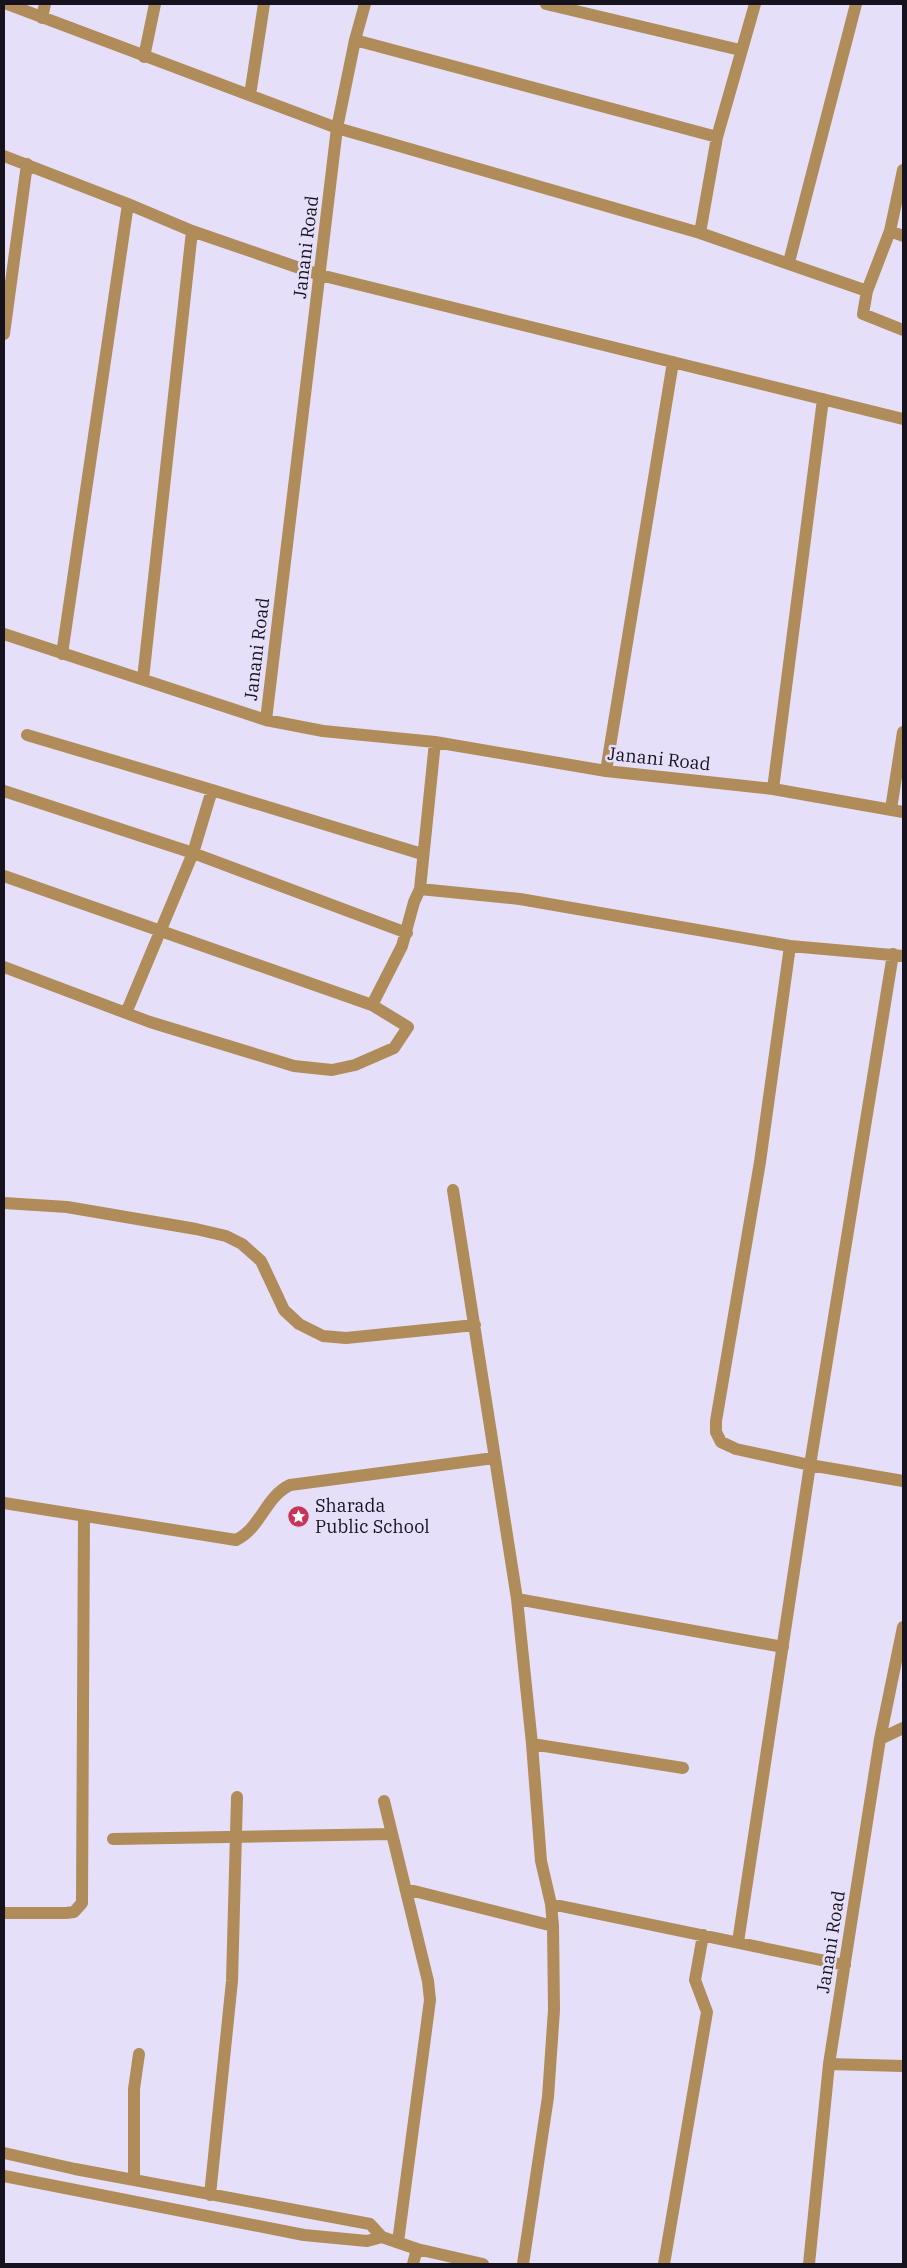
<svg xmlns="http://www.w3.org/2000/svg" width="907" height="2268" font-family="'IBM Plex Serif',serif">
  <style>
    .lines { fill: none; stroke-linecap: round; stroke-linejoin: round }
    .minor { stroke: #af8c59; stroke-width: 12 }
    .labels { text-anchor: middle; stroke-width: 5; stroke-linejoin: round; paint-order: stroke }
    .street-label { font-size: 18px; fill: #16131f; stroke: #e5dffa }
    .poi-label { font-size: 18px; fill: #16131f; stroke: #e5dffa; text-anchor: start }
  </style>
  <rect width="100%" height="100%" fill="#e5dffa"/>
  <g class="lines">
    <path class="minor" d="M 7,4 L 337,128 L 700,233 L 867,291 L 863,314 L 903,330
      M 546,4 L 740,50
      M 42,18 L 45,4
      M 355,40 L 717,137
      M 144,57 L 155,4
      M 250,95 L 264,4
      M 4,156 L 128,204 L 192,231 L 320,275 L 903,419
      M 890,231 L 903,236
      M 700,233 L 717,137 L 755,4
      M 789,262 L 856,4
      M 867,291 L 890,231 L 903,170
      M 4,334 L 27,164
      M 4,634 L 266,720 L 323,731 L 435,742 L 606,771 L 773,789 L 903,812
      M 62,654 L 128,204
      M 143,679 L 192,231
      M 266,720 L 337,128 L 355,40 L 365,4
      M 27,735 L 212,790
      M 606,771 L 673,362
      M 773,789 L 823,399
      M 4,791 L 193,853 L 407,933
      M 891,809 L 903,732
      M 4,876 L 372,1005 L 408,1027 L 394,1048 L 355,1065 L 332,1070 L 294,1066 L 150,1022 L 4,967
      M 420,889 L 520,899 L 790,946 L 903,956
      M 790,946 L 760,1162 L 716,1421 L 716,1432 L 721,1442 L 736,1449 L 810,1465 L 903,1481
      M 372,1005 L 402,946 L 414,902 L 420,889 L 435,742
      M 126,1013 L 193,853 L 212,790 L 422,854
      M 453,1190 L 517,1599 L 532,1744 L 541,1861 L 551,1904 L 553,1926 L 554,2010 L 548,2097 L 523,2264
      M 4,1203 L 67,1207 L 196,1229 L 226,1236 L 242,1244 L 261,1261 L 284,1310 L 299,1324 L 323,1336 L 346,1338 L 475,1325
      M 4,1503 L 236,1540 C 261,1528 265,1497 290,1485 L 494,1458
      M 517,1599 L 783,1647
      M 880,1739 L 903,1728
      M 532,1744 L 683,1768
      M 384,1801 L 428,1981 L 430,2000 L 398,2242
      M 113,1839 L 392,1834
      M 406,1889 L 553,1926
      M 551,1904 L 845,1965
      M 4,1913 L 66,1913 L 74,1912 L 82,1903 L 84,1516
      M 738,1942 L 810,1465 L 893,954
      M 829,2064 L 903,2066
      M 4,2153 L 75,2169 L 370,2224 L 382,2237 L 417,2249 L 483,2264
      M 4,2176 L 304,2235 L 367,2241 L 382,2237
      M 134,2180 L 134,2089 L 139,2054
      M 210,2195 L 232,1981 L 237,1797
      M 413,2264 L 417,2249
      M 664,2264 L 707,2012 L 695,1980 L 703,1935
      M 809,2264 L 829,2064 L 880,1739 L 903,1627"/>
  </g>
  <defs>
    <symbol id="sight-disc" viewBox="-11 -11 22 22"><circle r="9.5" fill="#c53558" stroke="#e5dffa"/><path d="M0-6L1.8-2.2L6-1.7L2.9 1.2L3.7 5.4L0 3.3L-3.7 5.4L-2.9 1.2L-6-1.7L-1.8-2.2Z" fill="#fff"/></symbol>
  </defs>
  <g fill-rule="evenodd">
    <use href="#sight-disc" x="286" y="1504" width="25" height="25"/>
  </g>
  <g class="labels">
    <g class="street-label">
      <text transform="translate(306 247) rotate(-83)" y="6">Janani Road</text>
      <text transform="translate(257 649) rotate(-83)" y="6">Janani Road</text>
      <text transform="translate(659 759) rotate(6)" y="6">Janani Road</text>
      <text transform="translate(831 1942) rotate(-81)" y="6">Janani Road</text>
    </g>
    <g class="poi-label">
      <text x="315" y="1512">Sharada<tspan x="315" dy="21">Public School</tspan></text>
    </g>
  </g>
  <rect width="907" height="2268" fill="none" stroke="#16131f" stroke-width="10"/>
</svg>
